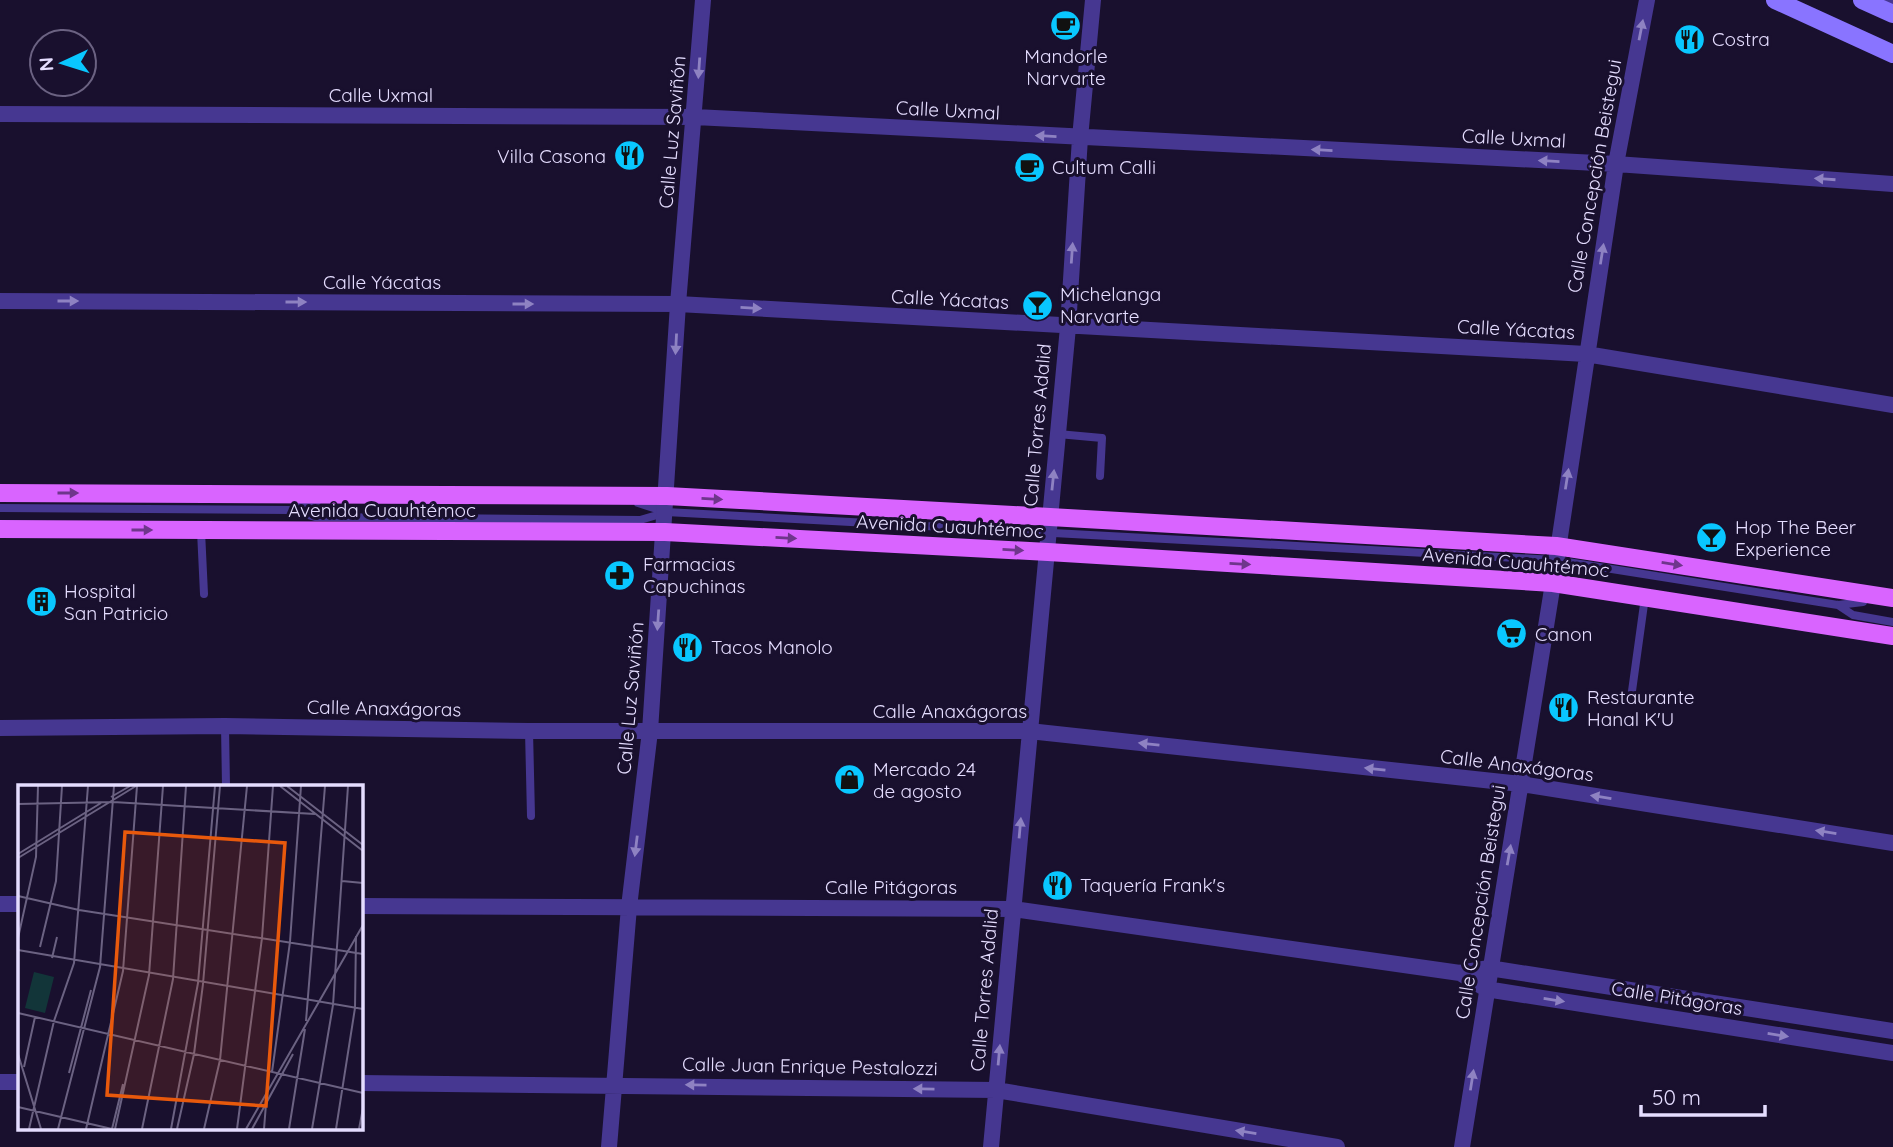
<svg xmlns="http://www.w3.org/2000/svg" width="1893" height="1147" font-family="Quicksand,sans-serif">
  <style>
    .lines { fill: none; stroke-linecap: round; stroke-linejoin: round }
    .lane { stroke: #463791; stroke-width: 8 }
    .street { stroke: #463791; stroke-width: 16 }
    .secondary { stroke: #8974ff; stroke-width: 18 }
    .primary { stroke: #d964ff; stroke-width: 18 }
    .oneway { fill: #8e82c2 }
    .oneway2 { fill: #6f368c }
    .labels { text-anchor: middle; stroke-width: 6; stroke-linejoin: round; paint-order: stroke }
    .poi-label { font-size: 19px; fill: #e5ddff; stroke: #19102e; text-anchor: start }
    .street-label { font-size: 19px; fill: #e5ddff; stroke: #19102e }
    .inset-road { fill: none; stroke: #6b6282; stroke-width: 2 }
    .view { fill: #e8590c; fill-opacity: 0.15; stroke: #e8590c; stroke-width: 3.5 }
    .inset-edge { fill: none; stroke: #e5ddff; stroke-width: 3.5 }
  </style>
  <rect width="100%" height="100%" fill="#19102e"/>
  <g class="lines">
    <path class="lane" d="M 1058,434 L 1102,438 L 1100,476
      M 638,503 L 666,512 L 1555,560 L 1838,605 L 1863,602
      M 0,508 L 290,510 L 315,517 L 640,520 L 664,513
      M 290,510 L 317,501
      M 201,531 L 204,594
      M 1838,605 L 1853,615 L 1893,622
      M 1632,691 L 1645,597
      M 225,726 L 226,786
      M 529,731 L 531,816"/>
    <path class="street" d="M 1872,4 L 1893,2
      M 0,114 L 695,117 L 1616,164 L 1893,184
      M 0,301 L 678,304 L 1586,354 L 1893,405
      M 0,728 L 225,726 L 529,731 L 1029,731 L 1521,784 L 1893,843
      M 0,904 L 19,904
      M 360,906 L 1013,909 L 1460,973 L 1489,968 L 1893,1031
      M 1460,973 L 1486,989 L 1893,1053
      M 0,1082 L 19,1082
      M 360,1083 L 996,1090 L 1337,1147
      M 609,1147 L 629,907 L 650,731 L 678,304 L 703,0
      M 991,1147 L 1068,327 L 1080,138 L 1093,0
      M 1462,1147 L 1553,583 L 1616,164 L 1647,0"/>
    <path class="secondary" d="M 1775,0 L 1893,54
      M 1862,0 L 1893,14"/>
    <path class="primary" d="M 0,493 L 667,496 L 1050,517 L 1556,546 L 1893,598
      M 0,529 L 665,532 L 1048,552 L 1553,583 L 1893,636"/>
  </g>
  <defs><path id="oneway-solid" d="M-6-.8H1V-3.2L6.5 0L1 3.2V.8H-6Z" transform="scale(1.75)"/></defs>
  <g class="oneway">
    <use href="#oneway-solid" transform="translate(1641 30) rotate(-79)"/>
    <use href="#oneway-solid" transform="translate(699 68) rotate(94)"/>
    <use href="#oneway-solid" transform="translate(1046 136) rotate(-177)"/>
    <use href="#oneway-solid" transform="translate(1322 150) rotate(-177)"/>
    <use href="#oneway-solid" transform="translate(1549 161) rotate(-177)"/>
    <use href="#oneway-solid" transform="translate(1825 179) rotate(-176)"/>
    <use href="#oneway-solid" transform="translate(1072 253) rotate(-86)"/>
    <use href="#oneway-solid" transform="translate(1602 254) rotate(-81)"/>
    <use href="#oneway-solid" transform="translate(68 301)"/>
    <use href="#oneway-solid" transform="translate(296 302)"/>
    <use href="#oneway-solid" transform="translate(523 304)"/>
    <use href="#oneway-solid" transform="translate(751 308) rotate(3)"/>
    <use href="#oneway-solid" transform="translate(676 344) rotate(93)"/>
    <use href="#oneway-solid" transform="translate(1567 479) rotate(-81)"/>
    <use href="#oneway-solid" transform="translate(1053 480) rotate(-84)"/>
    <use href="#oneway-solid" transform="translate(658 620) rotate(94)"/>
    <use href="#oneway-solid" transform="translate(1149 744) rotate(-174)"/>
    <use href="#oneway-solid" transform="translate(1375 769) rotate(-174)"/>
    <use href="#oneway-solid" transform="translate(1601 797) rotate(-171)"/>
    <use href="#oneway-solid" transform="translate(1020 828) rotate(-85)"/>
    <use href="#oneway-solid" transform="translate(1826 832) rotate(-171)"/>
    <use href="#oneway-solid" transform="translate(636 846) rotate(97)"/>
    <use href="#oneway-solid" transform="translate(1509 855) rotate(-80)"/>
    <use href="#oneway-solid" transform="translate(1554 1000) rotate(9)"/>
    <use href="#oneway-solid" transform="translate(1778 1035) rotate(9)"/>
    <use href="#oneway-solid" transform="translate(999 1055) rotate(-85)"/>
    <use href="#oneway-solid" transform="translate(1472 1080) rotate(-81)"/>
    <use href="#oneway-solid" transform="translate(696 1085) rotate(-179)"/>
    <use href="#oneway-solid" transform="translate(924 1089) rotate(-179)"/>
    <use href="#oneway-solid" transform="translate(1246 1132) rotate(-171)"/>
  </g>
  <g class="oneway2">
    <use href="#oneway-solid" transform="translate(68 493)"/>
    <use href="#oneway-solid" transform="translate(712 499) rotate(3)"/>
    <use href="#oneway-solid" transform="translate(142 530)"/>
    <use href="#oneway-solid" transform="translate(786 538) rotate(3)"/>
    <use href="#oneway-solid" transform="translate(1013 550) rotate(3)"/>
    <use href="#oneway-solid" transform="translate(1240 564) rotate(3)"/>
    <use href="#oneway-solid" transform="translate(1672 564) rotate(9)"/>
  </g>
  <defs>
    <symbol id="cafe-disc" viewBox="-11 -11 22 22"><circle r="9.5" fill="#09c7ff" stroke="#19102e"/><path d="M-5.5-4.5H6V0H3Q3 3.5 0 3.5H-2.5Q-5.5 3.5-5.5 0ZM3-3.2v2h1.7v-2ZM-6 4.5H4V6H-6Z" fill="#111"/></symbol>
    <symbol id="restaurant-disc" viewBox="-11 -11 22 22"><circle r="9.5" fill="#09c7ff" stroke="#19102e"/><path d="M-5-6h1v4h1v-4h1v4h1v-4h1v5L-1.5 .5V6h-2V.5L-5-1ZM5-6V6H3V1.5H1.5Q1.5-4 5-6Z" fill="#111"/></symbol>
    <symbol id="bar-disc" viewBox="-11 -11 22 22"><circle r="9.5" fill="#09c7ff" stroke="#19102e"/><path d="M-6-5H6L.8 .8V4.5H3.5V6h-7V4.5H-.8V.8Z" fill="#111"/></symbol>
    <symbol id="pharmacy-disc" viewBox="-11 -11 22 22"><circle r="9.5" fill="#09c7ff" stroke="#19102e"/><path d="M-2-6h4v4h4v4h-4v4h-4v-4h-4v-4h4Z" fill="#111"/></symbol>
    <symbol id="building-disc" viewBox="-11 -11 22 22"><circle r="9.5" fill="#09c7ff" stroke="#19102e"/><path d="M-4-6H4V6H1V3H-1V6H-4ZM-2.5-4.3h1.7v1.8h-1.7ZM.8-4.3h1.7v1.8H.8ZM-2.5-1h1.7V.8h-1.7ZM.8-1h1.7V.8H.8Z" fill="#111"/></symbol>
    <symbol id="supermarket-disc" viewBox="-11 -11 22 22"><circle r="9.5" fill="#09c7ff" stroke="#19102e"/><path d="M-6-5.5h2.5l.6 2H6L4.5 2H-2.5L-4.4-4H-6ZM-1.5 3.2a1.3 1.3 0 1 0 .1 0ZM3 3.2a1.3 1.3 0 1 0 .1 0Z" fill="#111"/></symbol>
    <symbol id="shop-disc" viewBox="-11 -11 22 22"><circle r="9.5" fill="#09c7ff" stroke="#19102e"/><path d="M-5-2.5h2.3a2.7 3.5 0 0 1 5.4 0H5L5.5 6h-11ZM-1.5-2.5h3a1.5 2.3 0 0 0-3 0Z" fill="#111"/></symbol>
  </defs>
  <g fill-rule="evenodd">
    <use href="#cafe-disc" x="1048" y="8" width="35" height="35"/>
    <use href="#restaurant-disc" x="1672" y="22" width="35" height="35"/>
    <use href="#restaurant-disc" x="612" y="138" width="35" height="35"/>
    <use href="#cafe-disc" x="1012" y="150" width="35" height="35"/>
    <use href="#bar-disc" x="1020" y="288" width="35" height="35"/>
    <use href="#bar-disc" x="1694" y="520" width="35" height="35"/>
    <use href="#pharmacy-disc" x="602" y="558" width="35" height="35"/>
    <use href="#building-disc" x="24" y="584" width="35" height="35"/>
    <use href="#supermarket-disc" x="1494" y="616" width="35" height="35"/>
    <use href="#restaurant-disc" x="670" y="630" width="35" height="35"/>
    <use href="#restaurant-disc" x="1546" y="690" width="35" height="35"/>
    <use href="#shop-disc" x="832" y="762" width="35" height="35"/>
    <use href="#restaurant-disc" x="1040" y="868" width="35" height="35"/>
  </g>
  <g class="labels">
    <g class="poi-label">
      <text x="1712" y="46">Costra</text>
      <text x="1066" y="63" text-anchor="middle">Mandorle<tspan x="1066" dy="22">Narvarte</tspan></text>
      <text x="606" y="163" text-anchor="end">Villa Casona</text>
      <text x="1052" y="174">Cultum Calli</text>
      <text x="1060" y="301">Michelanga<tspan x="1060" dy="22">Narvarte</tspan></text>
      <text x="1735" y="534">Hop The Beer<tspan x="1735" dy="22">Experience</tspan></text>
      <text x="643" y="571">Farmacias<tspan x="643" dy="22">Capuchinas</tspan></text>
      <text x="64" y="598">Hospital<tspan x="64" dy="22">San Patricio</tspan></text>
      <text x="1535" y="641">Canon</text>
      <text x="711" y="654">Tacos Manolo</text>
      <text x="1587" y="704">Restaurante<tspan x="1587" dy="22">Hanal K'U</tspan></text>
      <text x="873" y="776">Mercado 24<tspan x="873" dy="22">de agosto</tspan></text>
      <text x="1080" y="892">Taquería Frank's</text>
    </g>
    <g class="street-label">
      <text x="381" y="102">Calle Uxmal</text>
      <text transform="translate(948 110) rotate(3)" y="7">Calle Uxmal</text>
      <text transform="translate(672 132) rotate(-85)" y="7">Calle Luz Saviñón</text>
      <text transform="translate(1514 138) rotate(3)" y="7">Calle Uxmal</text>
      <text transform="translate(1594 176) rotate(-80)" y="7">Calle Concepción Beistegui</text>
      <text x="382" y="289">Calle Yácatas</text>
      <text transform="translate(950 299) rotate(3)" y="7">Calle Yácatas</text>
      <text transform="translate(1516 329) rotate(3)" y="7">Calle Yácatas</text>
      <text transform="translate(1037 425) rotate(-85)" y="7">Calle Torres Adalid</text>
      <text x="382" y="517">Avenida Cuauhtémoc</text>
      <text transform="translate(950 526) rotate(3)" y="7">Avenida Cuauhtémoc</text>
      <text transform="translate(1516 562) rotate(5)" y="7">Avenida Cuauhtémoc</text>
      <text transform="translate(630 698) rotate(-85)" y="7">Calle Luz Saviñón</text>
      <text transform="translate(384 708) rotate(1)" y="7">Calle Anaxágoras</text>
      <text x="950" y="718">Calle Anaxágoras</text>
      <text transform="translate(1517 765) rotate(7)" y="7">Calle Anaxágoras</text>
      <text x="891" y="894">Calle Pitágoras</text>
      <text transform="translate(1480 902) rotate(-81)" y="7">Calle Concepción Beistegui</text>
      <text transform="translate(984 990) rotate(-85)" y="7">Calle Torres Adalid</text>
      <text transform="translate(1677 998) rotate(9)" y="7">Calle Pitágoras</text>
      <text transform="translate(810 1066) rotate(1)" y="7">Calle Juan Enrique Pestalozzi</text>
    </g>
  </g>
  <g transform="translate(18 785)">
    <rect width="345" height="345" fill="#19102e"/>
    <path d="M 16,187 L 36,192 L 27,228 L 7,223 Z" fill="#123539"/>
    <path class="inset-road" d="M 262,1 L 345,66M 269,1 L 345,60M 93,12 L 112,1M 0,19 L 95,17 L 297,29M 0,69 L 83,18M 0,73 L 118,1M 324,96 L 345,98M 0,111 L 61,125 L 345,169M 0,153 L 18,72 L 20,1M 22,162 L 38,96 L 44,1M 0,165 L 345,224M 34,173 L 39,152M 0,228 L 345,308M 288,236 L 307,1M 0,269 L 23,344M 6,282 L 17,232M 254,287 L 272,157 L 283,1M 51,288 L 73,205M 0,322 L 94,344M 11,344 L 36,236 L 56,178 L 70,1M 40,344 L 82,182 L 96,1M 68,344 L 105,186 L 119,1M 94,344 L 105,299M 97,344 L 131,190 L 145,1M 124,344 L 155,194 L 168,1M 153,344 L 180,198 L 197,1M 159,344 L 176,269 L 185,199 L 202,1M 186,344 L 202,275 L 229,1M 219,344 L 244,153 L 255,1M 228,344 L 345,140M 234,344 L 275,269M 246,344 L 248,319M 271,344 L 287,244M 294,344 L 315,220 L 330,1M 318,344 L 337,223 L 338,151M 341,344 L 345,323"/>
    <path class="view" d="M 107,47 L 267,58 L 248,321 L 89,310 Z"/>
    <rect width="345" height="345" class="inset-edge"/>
  </g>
  <g transform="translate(63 63) rotate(266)"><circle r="33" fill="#19102e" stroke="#6b6282" stroke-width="2"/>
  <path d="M0-5L12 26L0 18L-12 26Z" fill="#09c7ff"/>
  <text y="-10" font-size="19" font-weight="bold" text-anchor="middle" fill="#e5ddff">N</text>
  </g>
  <path d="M1641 1105v10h124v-10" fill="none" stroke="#e5ddff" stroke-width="3.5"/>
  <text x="1652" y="1105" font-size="21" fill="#e5ddff" stroke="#19102e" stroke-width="5" paint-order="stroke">50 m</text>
</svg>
